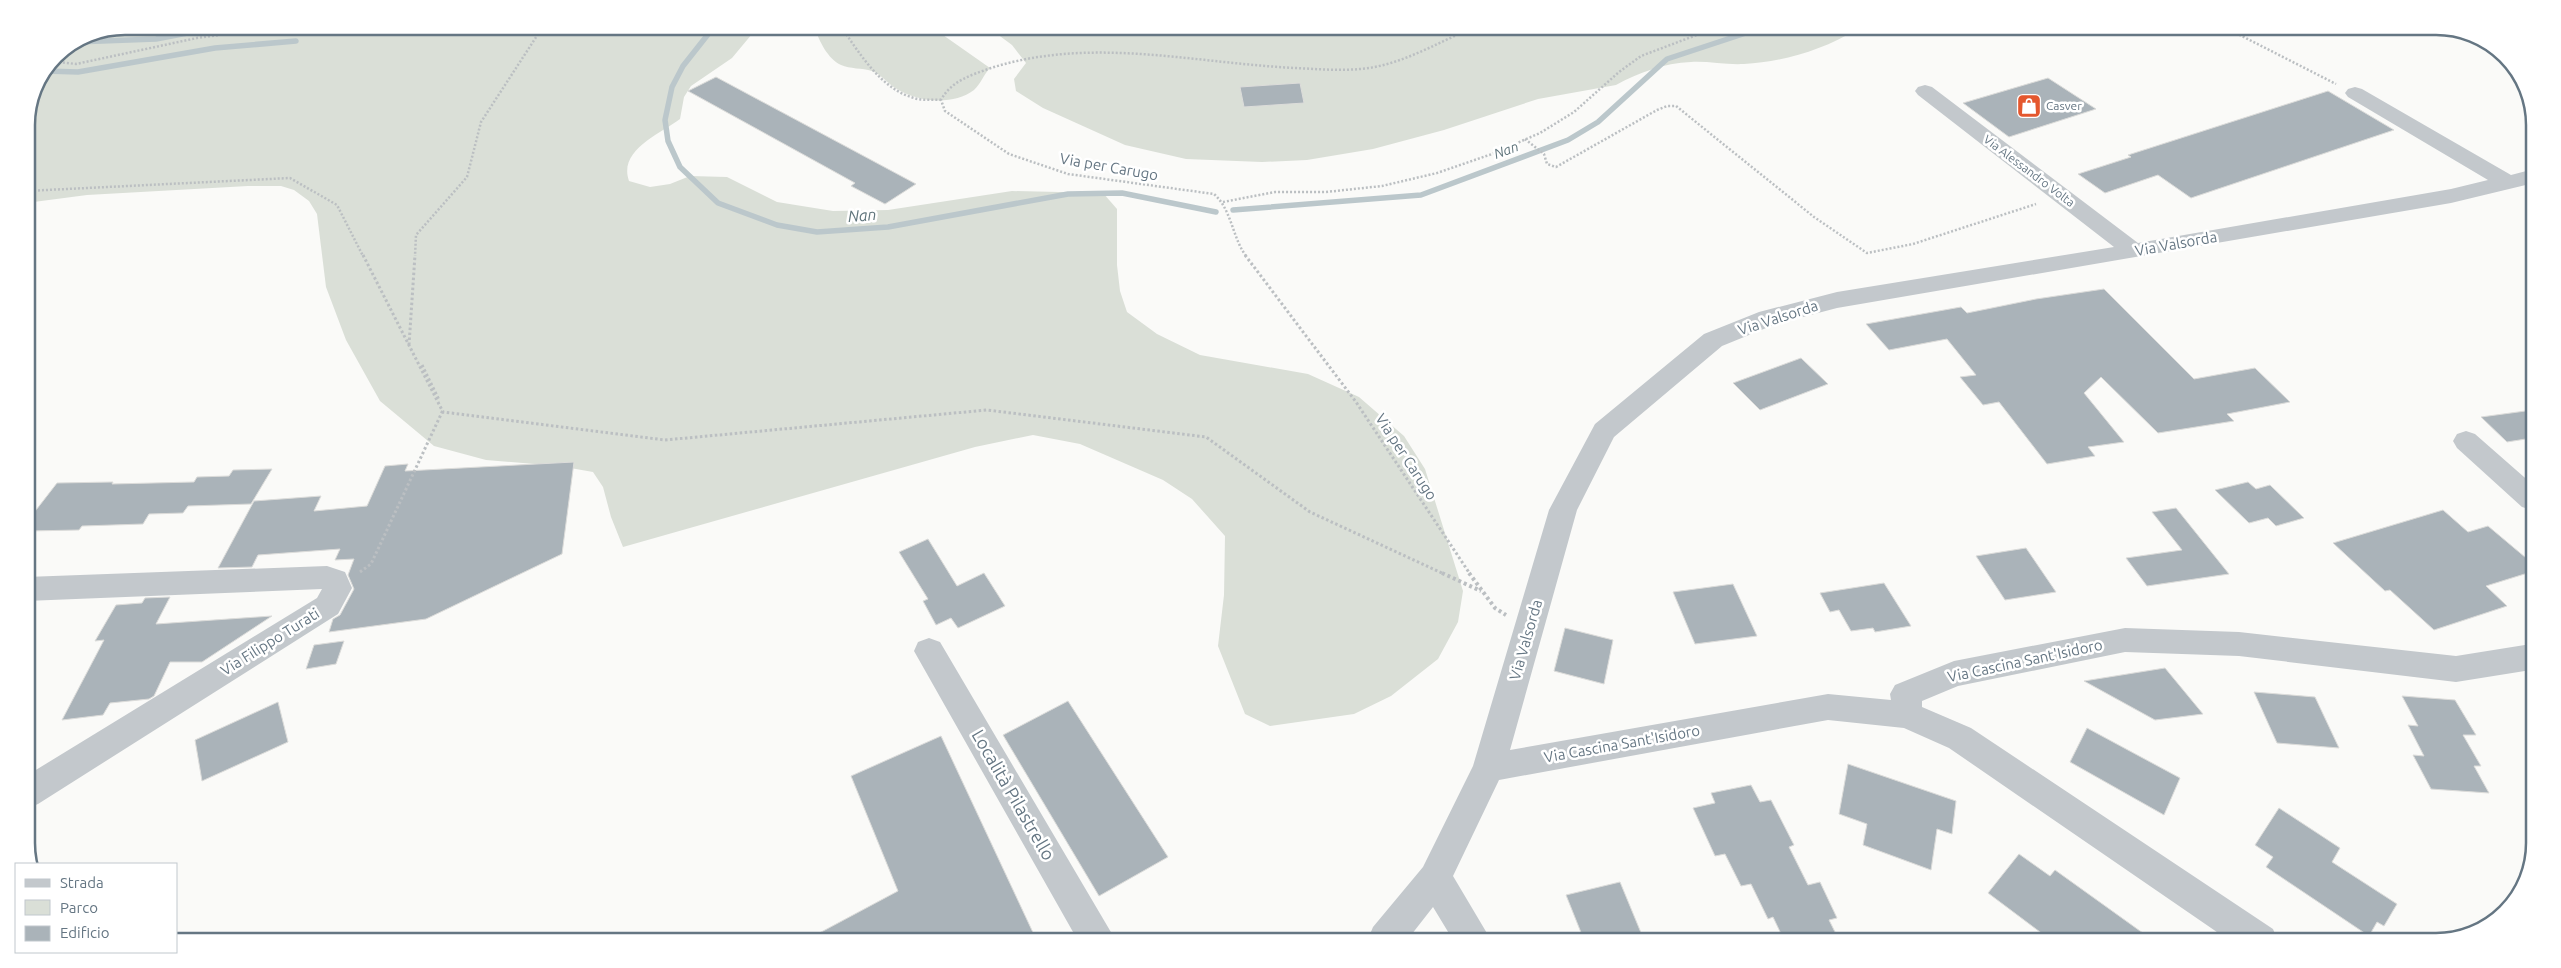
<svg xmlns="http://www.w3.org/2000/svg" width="2561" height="968" font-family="Ubuntu,sans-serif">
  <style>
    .green { fill: #dadfd7 }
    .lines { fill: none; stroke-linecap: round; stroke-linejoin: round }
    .stream { stroke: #bbc7cb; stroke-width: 5.5 }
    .building { fill: #aab3b9; stroke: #dcdcda }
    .path-far2 { stroke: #bbbfc2; stroke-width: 2.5; stroke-dasharray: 2 2; stroke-linecap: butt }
    .path-far1 { stroke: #bbbfc2; stroke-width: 3; stroke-dasharray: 2.5 2.5; stroke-linecap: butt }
    .path { stroke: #bbbfc2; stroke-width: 4; stroke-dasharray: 3 3; stroke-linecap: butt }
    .minor { fill: #c3c8cc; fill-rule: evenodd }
    .labels { text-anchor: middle; stroke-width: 5; stroke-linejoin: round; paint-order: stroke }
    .far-poi-label { font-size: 12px; fill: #657683; stroke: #fff; text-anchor: start }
    .far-street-label { font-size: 12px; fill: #657683; stroke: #fff }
    .far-water-label { font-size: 14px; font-style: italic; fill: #60757c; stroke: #fff }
    .street-label { font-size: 15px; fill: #657683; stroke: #fff }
    .water-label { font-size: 16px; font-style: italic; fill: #60757c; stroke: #fff }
    .near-street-label { font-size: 18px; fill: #657683; stroke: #fff }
    .rim { fill: none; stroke: #657683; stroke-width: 2.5 }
  </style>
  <rect width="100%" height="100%" fill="#fafaf8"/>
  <path class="green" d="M 125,26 L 757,28 L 732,58 L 691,86 L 684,97 L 680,119 C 660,134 618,150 629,181 L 650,187 L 670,184 L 690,176 L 727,177 L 777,202 L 833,211 L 888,210 L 1012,191 L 1103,193 L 1117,209 L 1117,265 L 1120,291 L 1127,312 L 1157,334 L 1200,355 L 1308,374 L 1359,397 L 1404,436 L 1425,469 L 1463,591 L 1458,622 L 1438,659 L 1391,696 L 1354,714 L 1270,726 L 1245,714 L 1218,646 L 1224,595 L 1225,536 L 1192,499 L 1163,480 L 1080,444 L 1033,435 L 975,447 L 623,547 L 611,517 L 603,487 L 593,472 L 559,466 L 486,460 L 434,446 L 380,401 L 346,340 L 326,287 L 317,214 L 309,201 L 294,190 L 281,186 L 248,186 L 87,195 L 26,203 C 26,139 16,65 87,34 C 98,29 113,29 125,26 Z
    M 815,28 L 933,28 L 990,68 C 984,74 980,85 974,90 C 953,106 918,102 897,89 C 888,84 881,74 872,71 C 862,68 850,69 841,65 C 828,59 819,41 815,28 Z
    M 989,28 L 1856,30 C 1823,50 1782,62 1744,64 C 1726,65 1708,61 1691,62 C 1664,63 1638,73 1616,85 L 1538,99 L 1444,130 L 1373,149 L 1307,160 L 1262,162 L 1186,159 L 1125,145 L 1043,108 L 1016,91 L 1014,79 L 1026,63 L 1012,45 Z"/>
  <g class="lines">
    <path class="stream" d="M 713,28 L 683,66 L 672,87 L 665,120 L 668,141 L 680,167 L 718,203 L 777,225 L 817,232 L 888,227 L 1068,194 L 1122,193 L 1216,212
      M 75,42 L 156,39 L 224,26
      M 45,71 L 78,72 L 215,48 L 296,41
      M 1233,210 L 1421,195 L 1568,140 L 1598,122 L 1667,59 L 1755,30"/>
  </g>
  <path class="building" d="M 716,77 L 916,184 L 885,204 L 851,186 L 855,183 L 688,91 Z
    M 2048,78 L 2096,109 L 2009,137 L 1963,103 Z
    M 1300,83 L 1304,103 L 1244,107 L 1240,87 Z
    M 2328,91 L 2394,130 L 2191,198 L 2158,175 L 2105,193 L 2078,174 L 2131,157 L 2128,155 Z
    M 2104,289 L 2194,379 L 2255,368 L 2290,402 L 2227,414 L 2234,421 L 2158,433 L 2101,377 L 2084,393 L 2124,442 L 2088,447 L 2095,456 L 2047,464 L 1999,402 L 1983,405 L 1960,377 L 1976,375 L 1947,339 L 1889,350 L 1866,324 L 1961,307 L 1967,313 L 2036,299 Z
    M 1801,358 L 1828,384 L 1760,410 L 1733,383 Z
    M 2533,410 L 2532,438 L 2507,442 L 2481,417 Z
    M 574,462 L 562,554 L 426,619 L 329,632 L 333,619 L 340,615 L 354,589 L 348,575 L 354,559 L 335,560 L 340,549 L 258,555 L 252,567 L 218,568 L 254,501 L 321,496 L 314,511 L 367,506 L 385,466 L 408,464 L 405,471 Z
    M 272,469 L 251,504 L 188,506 L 183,513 L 149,514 L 143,524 L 82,526 L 79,530 L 26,531 L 26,523 L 57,483 L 113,482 L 112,484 L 194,482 L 197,477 L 229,476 L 233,470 Z
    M 2248,482 L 2256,489 L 2270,485 L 2304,518 L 2276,526 L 2268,518 L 2249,523 L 2215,490 Z
    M 2176,508 L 2229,574 L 2147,586 L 2126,558 L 2182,550 L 2152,512 Z
    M 2443,510 L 2468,532 L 2488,526 L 2532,563 L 2531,572 L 2486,586 L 2507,606 L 2434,630 L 2390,590 L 2385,591 L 2333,543 Z
    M 928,539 L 957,586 L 984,573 L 1005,606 L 958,628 L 951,618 L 936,625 L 923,601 L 928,599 L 899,552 Z
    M 2026,548 L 2056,592 L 2005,600 L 1976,556 Z
    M 1884,583 L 1911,626 L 1875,632 L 1873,628 L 1851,631 L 1839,610 L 1830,612 L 1820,593 Z
    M 1733,584 L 1757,636 L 1695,644 L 1673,592 Z
    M 170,597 L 156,624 L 272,616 L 202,662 L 170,662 L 154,696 L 149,699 L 110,703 L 103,715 L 62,720 L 104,640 L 95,641 L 116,605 L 142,603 L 145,598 Z
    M 1565,628 L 1613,640 L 1604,684 L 1554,671 Z
    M 344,641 L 336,664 L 306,669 L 314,645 Z
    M 2165,668 L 2203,714 L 2155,720 L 2084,681 Z
    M 2254,692 L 2315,697 L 2339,748 L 2277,743 Z
    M 2402,696 L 2455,700 L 2476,735 L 2463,735 L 2481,766 L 2474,766 L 2489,793 L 2431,789 L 2413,755 L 2424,756 L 2408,725 L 2418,726 Z
    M 1068,701 L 1168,857 L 1099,896 L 1003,735 Z
    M 278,702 L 288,742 L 202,781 L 195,740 Z
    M 2087,728 L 2180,778 L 2164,815 L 2070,762 Z
    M 941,736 L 1036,939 L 810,938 L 898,891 L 851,776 Z
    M 1848,764 L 1956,801 L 1952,834 L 1937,829 L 1931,870 L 1863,845 L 1867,824 L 1839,814 Z
    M 1751,785 L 1760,802 L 1771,800 L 1794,845 L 1789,847 L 1808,885 L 1820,882 L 1837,918 L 1829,920 L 1839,940 L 1784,940 L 1773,917 L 1768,919 L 1751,884 L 1741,886 L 1725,854 L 1715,856 L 1693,808 L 1715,803 L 1711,793 Z
    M 2279,808 L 2340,848 L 2332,862 L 2397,904 L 2384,926 L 2377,922 L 2369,936 L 2266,867 L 2273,857 L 2255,845 Z
    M 2019,854 L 2050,876 L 2055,870 L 2154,941 L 2052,941 L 1988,893 Z
    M 1620,882 L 1644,940 L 1584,940 L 1566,895 Z"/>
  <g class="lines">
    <path class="path-far2" d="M 361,27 L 376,29 L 542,28 L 481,122 L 467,177 L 416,235 L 415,256
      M 842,28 C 860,54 881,89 914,98 C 922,101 932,99 941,100
      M 2232,31 L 2336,84
      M 51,61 L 76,64 L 197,38 L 263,29 L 309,27
      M 1525,139 L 1544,154 L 1547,164 L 1556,167 L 1657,110 L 1667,106 L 1676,106 L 1814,217 L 1867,253 L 1913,244 L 2036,204
      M 26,191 L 290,178 L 337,205 L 363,256
      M 1223,202 L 1275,192 L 1326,192 L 1382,186 L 1437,173 L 1492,154 L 1540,133 L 1574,112 L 1619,72 L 1641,56 L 1710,30
      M 1246,256 C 1232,237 1232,210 1214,194 L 1068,174 L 1009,154 L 945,111 L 941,100 C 951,81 971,75 991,68 C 1091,36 1193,63 1295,68 C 1317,69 1339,71 1360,69 C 1399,66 1435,44 1470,29"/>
    <path class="path-far1" d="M 363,255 L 443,412 L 665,440 L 987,410 L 1206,437 L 1310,512 L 1444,574
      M 1245,255 L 1356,402 L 1470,574
      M 409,345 L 415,255
      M 422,365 L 439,400
      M 360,572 L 371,564 L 443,410"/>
    <path class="path" d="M 1442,573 L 1481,591
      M 1469,573 L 1495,608 L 1506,615"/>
    <path class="minor" d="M 1925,85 L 1932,87 L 2138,243 L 2451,189 L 2488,180 L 2348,97 L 2345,93 L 2348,89 L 2355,87 L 2362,89 L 2511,175 L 2534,169 L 2534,183 L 2451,203 L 1837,308 L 1776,324 L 1722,346 L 1614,437 L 1577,510 L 1510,750 L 1828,694 L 1891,700 L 1890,694 L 1895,685 L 1954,661 L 2125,628 L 2239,632 L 2456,656 L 2531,644 L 2531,670 L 2456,682 L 2239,656 L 2125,652 L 1958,686 L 1922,701 L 1922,707 L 1971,728 L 2273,929 L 2278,941 L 2230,941 L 1949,748 L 1904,728 L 1828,720 L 1499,780 L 1453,876 L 1491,940 L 1453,940 L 1433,907 L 1408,939 L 1368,939 L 1373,927 L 1423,867 L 1473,766 L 1549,510 L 1595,424 L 1704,334 L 1759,312 L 1837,292 L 2114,247 L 1918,95 L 1915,91 L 1918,87 Z
      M 2466,431 L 2475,434 L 2532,484 L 2532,510 L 2522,507 L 2457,448 L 2453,441 L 2457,434 Z
      M 327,566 L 345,572 L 352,588 L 338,614 L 38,804 L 26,809 L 26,776 L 317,598 L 322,589 L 26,601 L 26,577 Z
      M 929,638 L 940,642 L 1115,939 L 1077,939 L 914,651 L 918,642 Z"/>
  </g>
  <defs>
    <symbol id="shop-square" viewBox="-11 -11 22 22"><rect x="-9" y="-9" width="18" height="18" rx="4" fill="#e4572e" stroke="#fff"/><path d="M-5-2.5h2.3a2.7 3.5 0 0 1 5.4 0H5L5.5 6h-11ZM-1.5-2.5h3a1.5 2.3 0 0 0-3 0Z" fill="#fff"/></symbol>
  </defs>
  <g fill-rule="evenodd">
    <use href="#shop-square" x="2015" y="92" width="28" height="28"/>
  </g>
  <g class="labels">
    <g class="far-poi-label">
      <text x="2046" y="110">Casver</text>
    </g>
    <g class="far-street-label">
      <text transform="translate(2029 171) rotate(37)" y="4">Via Alessandro Volta</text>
    </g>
    <g class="far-water-label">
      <text transform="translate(1506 150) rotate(-20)" y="5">Nan</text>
    </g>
    <g class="street-label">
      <text transform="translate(1109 167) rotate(10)" y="5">Via per Carugo</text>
      <text transform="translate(2176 244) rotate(-10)" y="5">Via Valsorda</text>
      <text transform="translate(1778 318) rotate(-18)" y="5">Via Valsorda</text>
      <text transform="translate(1406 457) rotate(57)" y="5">Via per Carugo</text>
      <text transform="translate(1526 640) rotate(-74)" y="5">Via Valsorda</text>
      <text transform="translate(270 642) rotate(-32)" y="5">Via Filippo Turati</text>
      <text transform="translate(2025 661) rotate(-12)" y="5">Via Cascina Sant'Isidoro</text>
      <text transform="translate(1622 744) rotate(-10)" y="5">Via Cascina Sant'Isidoro</text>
    </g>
    <g class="water-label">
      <text transform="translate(862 215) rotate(-4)" y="6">Nan</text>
    </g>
    <g class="near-street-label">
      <text transform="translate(1013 795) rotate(60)" y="6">Località Pilastrello</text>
    </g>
  </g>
  <path d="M0 0H2561V968H0ZM125 35H2436A90 90 0 0 1 2526 125V843A90 90 0 0 1 2436 933H125A90 90 0 0 1 35 843V125A90 90 0 0 1 125 35Z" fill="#fff" fill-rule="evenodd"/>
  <path class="rim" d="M125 35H2436A90 90 0 0 1 2526 125V843A90 90 0 0 1 2436 933H125A90 90 0 0 1 35 843V125A90 90 0 0 1 125 35Z"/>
  <rect x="15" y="863" width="162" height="90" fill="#ffffff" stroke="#c1c8cd"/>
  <rect x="25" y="879" width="25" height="8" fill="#c3c8cc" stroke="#c1c8cd"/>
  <text x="60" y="888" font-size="15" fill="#657683">Strada</text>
  <rect x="25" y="900" width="25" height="15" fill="#dadfd7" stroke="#c1c8cd"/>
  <text x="60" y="913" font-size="15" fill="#657683">Parco</text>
  <rect x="25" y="926" width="25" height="15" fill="#aab3b9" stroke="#c1c8cd"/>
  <text x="60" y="938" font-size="15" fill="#657683">Edificio</text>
</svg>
